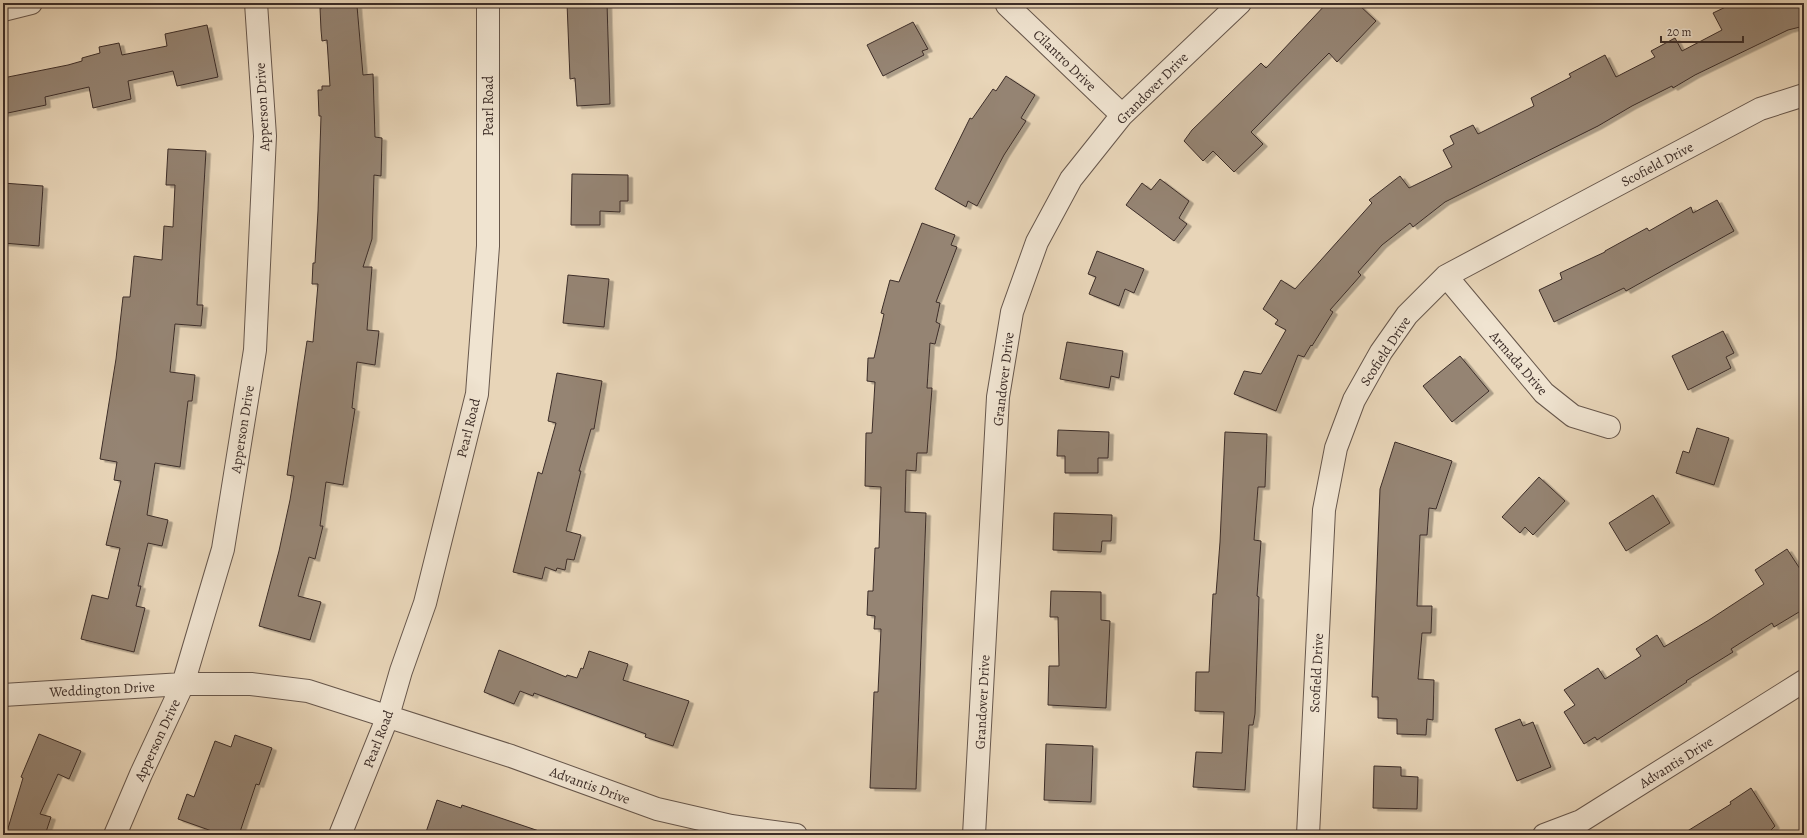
<svg xmlns="http://www.w3.org/2000/svg" width="1807" height="838" font-family="Alegreya,serif">
  <style>
    .building { fill: #958473; stroke: #3c2d28; filter: url(#shadow) }
    .lines { fill: none; stroke-linecap: round; stroke-linejoin: round }
    .minor-casing { stroke: #67574c; stroke-width: 24 }
    .minor { stroke: #f0e4d1; stroke-width: 22 }
    .labels { text-anchor: middle; stroke-width: 4; stroke-linejoin: round; paint-order: stroke }
    .street-label { font-size: 14px; fill: #3c2d28; stroke: #f0e4d1 }
  </style>
  <defs>
    <filter id="shadow"><feDropShadow dx="4.5" dy="2.5" stdDeviation="0" flood-color="#0004"/></filter>
  </defs>
  <rect width="100%" height="100%" fill="#e8d5b8"/>
  <filter id="stains"><feTurbulence type="fractalNoise" baseFrequency=".005" numOctaves="4"/><feColorMatrix values="0 0 0 0 .2 0 0 0 0 .09 0 0 0 0 .02 0 0 0 .5 -.17"/></filter>
  <radialGradient id="worn" r=".72"><stop offset=".6" stop-color="#630" stop-opacity="0"/><stop offset="1" stop-color="#630" stop-opacity=".3"/></radialGradient>
  <path class="building" d="M 322,3 L 349,3 L 349,7 L 357,6 L 363,75 L 373,74 L 375,137 L 382,138 L 381,176 L 374,175 L 372,239 L 363,267 L 372,267 L 367,330 L 379,331 L 375,365 L 357,362 L 352,408 L 355,409 L 343,485 L 326,482 L 320,526 L 323,526 L 315,559 L 309,557 L 298,596 L 321,602 L 310,640 L 259,626 L 279,551 L 290,500 L 294,476 L 287,475 L 307,341 L 313,342 L 318,284 L 312,284 L 313,263 L 315,263 L 318,211 L 321,116 L 319,116 L 318,90 L 322,90 L 322,86 L 330,86 L 327,40 L 322,41 L 321,30 L 320,8 L 322,8 Z
    M 567,3 L 607,3 L 610,104 L 577,106 L 575,78 L 570,79 Z
    M 1327,3 L 1357,3 L 1376,21 L 1337,62 L 1329,53 L 1251,132 L 1263,144 L 1234,172 L 1213,151 L 1203,161 L 1184,141 L 1192,130 L 1261,63 L 1266,68 Z
    M 1734,3 L 1804,3 L 1804,26 L 1788,30 L 1695,75 L 1673,88 L 1672,86 L 1632,106 L 1598,126 L 1445,202 L 1413,227 L 1410,223 L 1382,245 L 1358,272 L 1361,275 L 1330,310 L 1333,312 L 1312,346 L 1311,345 L 1304,357 L 1298,355 L 1276,411 L 1234,394 L 1244,371 L 1261,374 L 1286,330 L 1275,324 L 1278,320 L 1263,309 L 1281,280 L 1295,289 L 1372,203 L 1369,200 L 1400,176 L 1409,188 L 1452,167 L 1443,150 L 1454,144 L 1450,136 L 1473,125 L 1478,134 L 1534,106 L 1531,98 L 1571,77 L 1569,74 L 1605,55 L 1616,77 L 1655,57 L 1651,51 L 1675,38 L 1682,51 L 1722,30 L 1713,13 Z
    M 913,22 L 928,49 L 922,51 L 924,55 L 883,76 L 867,45 Z
    M 207,25 L 218,77 L 177,86 L 173,71 L 128,81 L 131,99 L 93,108 L 89,87 L 45,97 L 46,105 L 3,114 L 3,78 L 68,65 L 82,61 L 82,58 L 100,53 L 99,47 L 119,43 L 122,55 L 167,46 L 165,34 Z
    M 1006,76 L 1035,95 L 1021,118 L 1026,121 L 1004,155 L 977,206 L 968,201 L 966,207 L 935,189 L 970,118 L 972,119 L 993,89 L 996,91 Z
    M 168,149 L 206,151 L 197,305 L 203,305 L 201,326 L 175,324 L 170,372 L 195,375 L 192,401 L 188,401 L 180,467 L 155,463 L 147,515 L 168,520 L 162,546 L 148,543 L 138,586 L 141,586 L 136,606 L 145,608 L 134,652 L 81,639 L 92,595 L 108,599 L 120,548 L 106,545 L 121,481 L 114,480 L 117,462 L 100,459 L 116,359 L 123,297 L 130,297 L 134,256 L 162,260 L 164,226 L 173,227 L 175,185 L 166,185 Z
    M 572,174 L 628,175 L 628,201 L 620,201 L 620,212 L 600,211 L 600,225 L 571,225 Z
    M 1160,179 L 1189,201 L 1179,218 L 1187,224 L 1174,241 L 1126,205 L 1142,183 L 1151,190 Z
    M 3,183 L 43,186 L 39,246 L 3,243 Z
    M 1717,200 L 1734,231 L 1626,291 L 1624,288 L 1554,322 L 1539,290 L 1562,279 L 1560,273 L 1605,252 L 1605,251 L 1647,228 L 1649,231 L 1691,207 L 1693,213 Z
    M 922,223 L 955,235 L 951,245 L 957,247 L 936,302 L 940,303 L 936,322 L 940,324 L 935,344 L 930,343 L 927,388 L 932,388 L 927,453 L 917,453 L 916,471 L 906,470 L 905,512 L 926,513 L 916,789 L 870,788 L 874,692 L 878,692 L 881,629 L 874,629 L 875,616 L 867,615 L 868,591 L 873,591 L 875,548 L 879,548 L 881,487 L 865,486 L 866,433 L 872,433 L 875,382 L 867,381 L 868,358 L 874,358 L 884,314 L 881,313 L 890,280 L 899,282 Z
    M 1097,251 L 1144,269 L 1134,293 L 1125,289 L 1119,306 L 1089,294 L 1096,277 L 1088,274 Z
    M 568,275 L 609,279 L 604,327 L 563,323 Z
    M 1723,331 L 1734,353 L 1726,357 L 1731,368 L 1688,390 L 1672,356 Z
    M 1067,342 L 1123,351 L 1119,378 L 1111,376 L 1109,388 L 1060,379 Z
    M 1460,356 L 1489,391 L 1452,422 L 1423,386 Z
    M 557,373 L 602,381 L 594,429 L 591,429 L 579,471 L 581,471 L 566,531 L 581,535 L 574,560 L 567,559 L 565,570 L 557,568 L 556,571 L 545,567 L 542,579 L 513,572 L 538,472 L 542,474 L 556,423 L 548,421 Z
    M 1697,428 L 1729,438 L 1714,485 L 1676,473 L 1683,451 L 1689,453 Z
    M 1058,430 L 1109,432 L 1108,458 L 1098,458 L 1098,473 L 1065,473 L 1065,456 L 1057,456 Z
    M 1225,432 L 1267,434 L 1265,487 L 1258,487 L 1254,540 L 1261,541 L 1257,596 L 1259,597 L 1255,714 L 1253,725 L 1249,725 L 1245,790 L 1193,787 L 1196,752 L 1222,753 L 1224,712 L 1195,711 L 1196,672 L 1209,672 L 1213,594 L 1216,594 L 1220,542 Z
    M 1395,442 L 1452,461 L 1436,509 L 1429,508 L 1427,535 L 1420,535 L 1417,606 L 1432,606 L 1431,633 L 1422,633 L 1418,679 L 1434,680 L 1433,720 L 1427,719 L 1426,735 L 1397,734 L 1397,719 L 1378,718 L 1378,697 L 1372,697 L 1380,489 Z
    M 1539,477 L 1565,501 L 1533,535 L 1525,527 L 1520,533 L 1502,517 Z
    M 1653,495 L 1670,523 L 1626,551 L 1609,523 Z
    M 1054,513 L 1112,515 L 1111,541 L 1102,541 L 1101,552 L 1053,550 Z
    M 1787,549 L 1804,575 L 1804,609 L 1774,627 L 1772,623 L 1731,649 L 1733,652 L 1686,681 L 1687,682 L 1597,740 L 1595,737 L 1584,744 L 1564,712 L 1575,705 L 1564,690 L 1598,668 L 1605,679 L 1641,656 L 1636,649 L 1657,635 L 1664,647 L 1709,620 L 1764,584 L 1755,570 Z
    M 1051,591 L 1101,592 L 1101,620 L 1110,621 L 1106,708 L 1048,705 L 1049,666 L 1059,666 L 1058,617 L 1050,617 Z
    M 499,650 L 566,677 L 567,675 L 577,678 L 581,668 L 583,669 L 589,651 L 628,664 L 623,680 L 689,701 L 673,746 L 645,737 L 646,734 L 534,693 L 533,696 L 520,691 L 514,704 L 484,692 Z
    M 1520,719 L 1523,726 L 1533,722 L 1551,767 L 1517,781 L 1495,729 Z
    M 39,734 L 81,751 L 69,779 L 58,774 L 40,814 L 51,817 L 45,835 L 6,835 L 23,778 L 21,777 Z
    M 235,735 L 272,748 L 259,785 L 256,784 L 239,835 L 223,835 L 178,819 L 187,794 L 194,797 L 215,741 L 231,747 Z
    M 1046,744 L 1093,746 L 1091,802 L 1044,800 Z
    M 1374,766 L 1401,767 L 1401,776 L 1418,777 L 1417,809 L 1373,808 Z
    M 1751,788 L 1775,826 L 1768,833 L 1765,835 L 1681,835 L 1731,804 L 1730,802 Z
    M 437,800 L 461,808 L 462,805 L 539,831 L 538,835 L 425,835 Z"/>
  <g class="lines">
    <defs>
      <path id="minor" d="M 1007,5 L 1122,115
        M 3,10 L 31,3
        M 1446,276 L 1544,393 L 1573,416 L 1609,427
        M 3,695 L 183,684 L 251,684 L 308,691 L 511,756 L 657,809 L 731,826 L 796,835
        M 115,835 L 141,774 L 183,684 L 223,549 L 255,350 L 265,136 L 256,3
        M 340,835 L 388,716 L 401,671 L 425,603 L 477,394 L 488,246 L 488,3
        M 974,835 L 998,397 L 1012,312 L 1037,242 L 1071,179 L 1122,115 L 1240,3
        M 1308,835 L 1324,510 L 1336,448 L 1354,400 L 1381,352 L 1407,315 L 1446,276 L 1760,109 L 1804,95
        M 1544,835 L 1581,821 L 1804,681"/>
    </defs>
    <use href="#minor" class="minor-casing"/>
    <use href="#minor" class="minor"/>
  </g>
  <g class="labels">
    <g class="street-label">
      <text transform="translate(1065 60) rotate(44)" y="5">Cilantro Drive</text>
      <text transform="translate(1152 88) rotate(-45)" y="5">Grandover Drive</text>
      <text transform="translate(488 106) rotate(-90)" y="5">Pearl Road</text>
      <text transform="translate(262 107) rotate(-93)" y="5">Apperson Drive</text>
      <text transform="translate(1657 164) rotate(-28)" y="5">Scofield Drive</text>
      <text transform="translate(1385 351) rotate(-57)" y="5">Scofield Drive</text>
      <text transform="translate(1519 363) rotate(49)" y="5">Armada Drive</text>
      <text transform="translate(1003 379) rotate(-83)" y="5">Grandover Drive</text>
      <text transform="translate(468 428) rotate(-76)" y="5">Pearl Road</text>
      <text transform="translate(242 429) rotate(-81)" y="5">Apperson Drive</text>
      <text transform="translate(1316 673) rotate(-87)" y="5">Scofield Drive</text>
      <text transform="translate(102 689) rotate(-3)" y="5">Weddington Drive</text>
      <text transform="translate(982 702) rotate(-87)" y="5">Grandover Drive</text>
      <text transform="translate(378 739) rotate(-69)" y="5">Pearl Road</text>
      <text transform="translate(157 740) rotate(-65)" y="5">Apperson Drive</text>
      <text transform="translate(1676 762) rotate(-32)" y="5">Advantis Drive</text>
      <text transform="translate(590 785) rotate(20)" y="5">Advantis Drive</text>
    </g>
  </g>
  <rect width="1807" height="838" fill="none" stroke="#e8d5b8" stroke-width="16"/>
  <rect x="4" y="4" width="1799" height="830" fill="none" stroke="#3c2d28" stroke-width="2"/>
  <rect x="8" y="8" width="1791" height="822" fill="none" stroke="#3c2d28"/>
  <path d="M1661 36v6h82v-6" fill="none" stroke="#3c2d28" stroke-width="2"/>
  <text x="1667" y="36" font-size="12" fill="#3c2d28" stroke="#f0e4d1" stroke-width="3" paint-order="stroke">20 m</text>
  <rect width="100%" height="100%" filter="url(#stains)"/>
  <rect width="100%" height="100%" fill="url(#worn)"/>
</svg>
